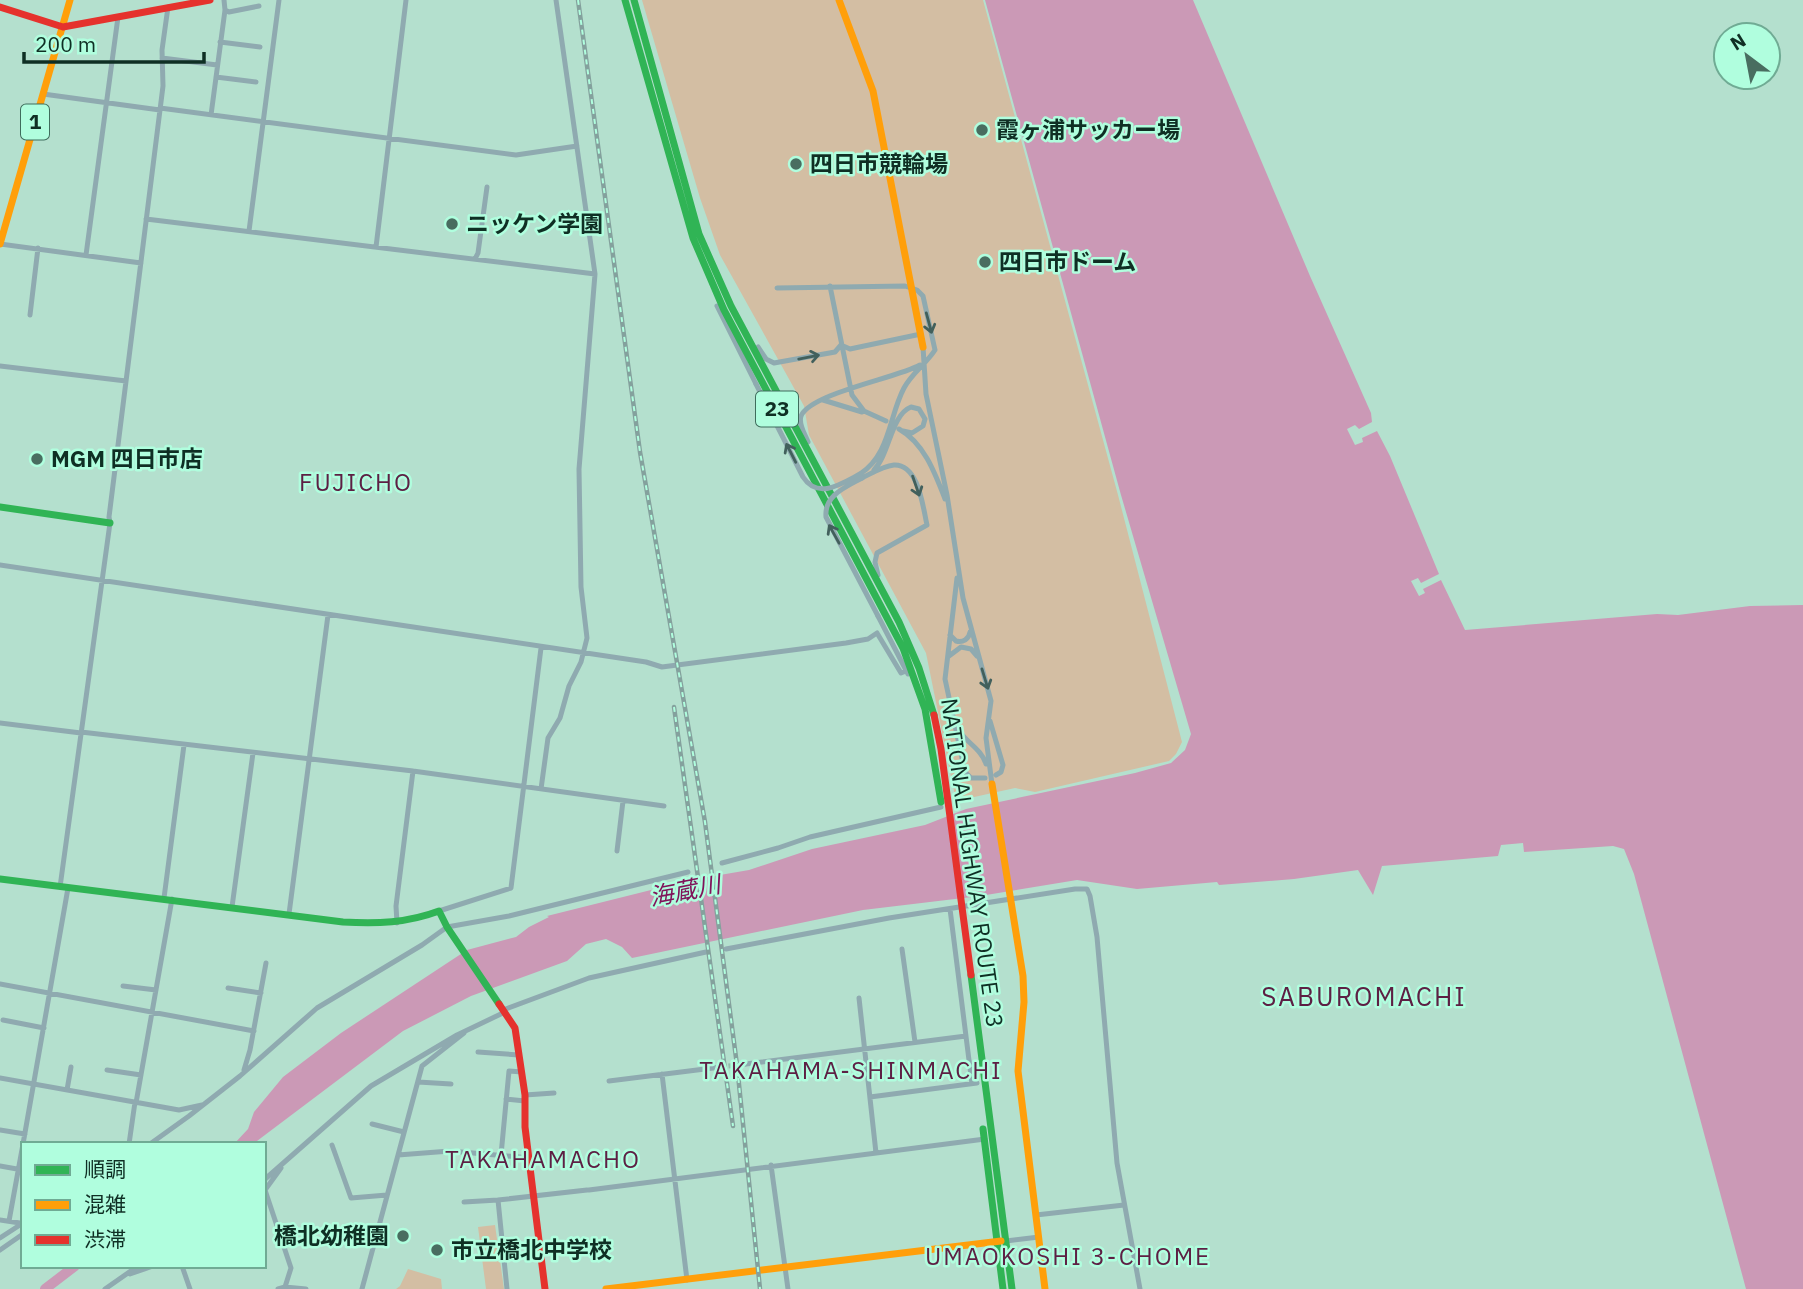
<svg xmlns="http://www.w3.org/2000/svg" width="1803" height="1289" font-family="'IBM Plex Sans','Noto Sans JP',sans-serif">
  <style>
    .green { fill: #d3bea3 }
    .water { fill: #cb99b6 }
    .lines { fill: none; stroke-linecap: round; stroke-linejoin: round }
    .river { stroke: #cb99b6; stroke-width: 10 }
    .street-tunnel { stroke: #93bdac; stroke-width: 5; stroke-dasharray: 5 2.5; stroke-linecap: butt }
    .street { stroke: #8faab0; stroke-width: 5 }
    .fast { stroke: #30b455; stroke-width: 7 }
    .slow { stroke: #ff9f0a; stroke-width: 7 }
    .jam { stroke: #e5322d; stroke-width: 7 }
    .rail-casing { stroke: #84a19d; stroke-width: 4.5 }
    .rail { stroke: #b0fede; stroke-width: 2; stroke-dasharray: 5; stroke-linecap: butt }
    .street-bridge { stroke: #8faab0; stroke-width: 5 }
    .oneway { stroke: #42605c }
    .poi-dot { fill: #496d60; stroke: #b0fede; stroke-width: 2.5 }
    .labels { text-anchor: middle; stroke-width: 5; stroke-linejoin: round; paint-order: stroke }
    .shield { fill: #b0fede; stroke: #3f6d5c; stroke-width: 2 }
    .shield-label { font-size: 21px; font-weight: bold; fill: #0f2f24 }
    .poi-label { font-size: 23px; font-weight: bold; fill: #0f2f24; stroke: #b0fede; text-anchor: start }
    .street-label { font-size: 23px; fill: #0f2f24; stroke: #b0fede }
    .neighbourhood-label { font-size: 24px; letter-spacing: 2px; fill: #5d2044; stroke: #b0fede }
    .water-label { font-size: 24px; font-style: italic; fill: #80145a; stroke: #b0fede }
    .quarter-label { font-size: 26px; letter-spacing: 2px; fill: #5d2044; stroke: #b0fede }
  </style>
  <rect width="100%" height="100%" fill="#b4e0ce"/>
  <path class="green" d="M 642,0 L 983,0 L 1118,495 L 1182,742 L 1176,754 L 1169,761 L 1035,792 L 1015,788 L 956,801 L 926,653 L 809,435 L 804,406 L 720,255 L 700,198 Z
    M 495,1225 L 504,1289 L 486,1289 L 478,1227 Z
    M 408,1269 L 441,1279 L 442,1289 L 396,1289 L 400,1286 Z"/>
  <path class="water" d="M 985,0 L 1193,0 L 1310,276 L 1371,413 L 1372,422 L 1359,429 L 1355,425 L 1347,429 L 1355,445 L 1363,442 L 1362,438 L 1377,431 L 1390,456 L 1439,574 L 1421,583 L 1418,578 L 1411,581 L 1419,596 L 1425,593 L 1423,589 L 1441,580 L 1465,630 L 1657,614 L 1678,615 L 1750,606 L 1803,605 L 1803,1289 L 1746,1289 L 1634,874 L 1624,849 L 1613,846 L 1524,852 L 1523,843 L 1501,845 L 1498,856 L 1382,866 L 1373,895 L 1358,870 L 1294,879 L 1219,885 L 1217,882 L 1137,889 L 1077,880 L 980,896 L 863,910 L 632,958 L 622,947 L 606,939 L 586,944 L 567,961 L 471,996 L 403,1031 L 253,1144 L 234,1144 L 248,1129 L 254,1112 L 283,1077 L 341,1033 L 467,950 L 516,937 L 529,927 L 549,917 L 547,916 L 691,880 L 749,870 L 812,849 L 925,825 L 966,809 L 1135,773 L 1171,763 L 1185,750 L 1191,734 L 1121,495 Z"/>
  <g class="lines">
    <path class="river" d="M 45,1289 L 75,1266"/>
    <path class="street-tunnel" d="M 721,1067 L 746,1064"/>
    <path class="street" d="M 225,10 L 229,12 L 259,6
      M 220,42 L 260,47
      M 162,58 L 217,65
      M 216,77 L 256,82
      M 43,94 L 160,110
      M 160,108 L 516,155 L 577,146
      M 211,115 L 225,10 L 224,0
      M 146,219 L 595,274
      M 249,231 L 279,0
      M 0,244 L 141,263
      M 376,247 L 406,0
      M 86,255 L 118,17
      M 475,259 L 478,253 L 487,187
      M 830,286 L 852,395 L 864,411 L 886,421
      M 777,288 L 905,286 L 917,290 L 923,296 L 935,350 C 926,364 912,373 904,388 C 889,416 890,455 860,474
      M 717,306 L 756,384
      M 30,315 L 38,248
      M 841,345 L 850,349 L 921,334
      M 758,347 L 766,359 L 774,363 L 835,352 L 841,345
      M 923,347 L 926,394 L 947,495 L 963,598 L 991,701 L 986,738 L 992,784
      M 0,366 L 126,381
      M 823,400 L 862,412
      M 899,429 C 924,443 935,473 945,499
      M 808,442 C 805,434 798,424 801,416 C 811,393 897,378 920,365
      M 874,470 C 890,453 891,415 911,407 L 919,409 L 925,419 L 923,426 L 912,433 L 903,431
      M 862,478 C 872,473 883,466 894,465 C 919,464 923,508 927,525 L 877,553 L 875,562 L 878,575
      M 0,565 L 646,662 L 662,667 L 846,643 L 868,639 L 877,633 L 901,673 L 906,671
      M 957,578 L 945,679 L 965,772 L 971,778 L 985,778
      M 878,616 L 908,674
      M 950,635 L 956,641 C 963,643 969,639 970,632
      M 949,656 L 961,647 L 971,649 L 977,656
      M 990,721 L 1003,765 L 1001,772 L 996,775
      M 0,723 L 81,733
      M 958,729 C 966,743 981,748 986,764
      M 81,732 L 413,771 L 664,806
      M 541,789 L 548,738 L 560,718 L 569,686 L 581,662 L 587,638 L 581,587 L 579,469 L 595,274 L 556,0
      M 617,851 L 623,801
      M 722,863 L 778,848 L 810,837 L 941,807
      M 60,887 L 110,523 L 109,517 L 163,86 L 162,50 L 168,7
      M 164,898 L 184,745
      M 232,907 L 253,753
      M 950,909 L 972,1084
      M 439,911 L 511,888 L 541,648
      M 289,914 L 328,615
      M 397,923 L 396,906 L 413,771
      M 726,949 L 889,918 L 1075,889 L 1087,889 L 1090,896 L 1097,937 L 1117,1163 L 1140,1289
      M 902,949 L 915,1042
      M 0,984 L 254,1031
      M 123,986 L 156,990
      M 228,988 L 261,993
      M 859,998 L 876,1153
      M 503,1010 L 589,978 L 706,952
      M 3,1020 L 44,1028
      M 478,1052 L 519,1055
      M 746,1064 L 966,1036
      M 107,1070 L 141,1075
      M 244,1070 L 250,1050 L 266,963
      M 662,1074 L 687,1280
      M 0,1078 L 179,1110 L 202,1105
      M 609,1081 L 721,1067
      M 418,1082 L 451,1084
      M 67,1090 L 71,1067
      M 525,1095 L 554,1093
      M 870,1097 L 977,1083
      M 506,1099 L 525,1101
      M 136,1103 L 172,899
      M 372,1124 L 404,1132
      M 0,1130 L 25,1134
      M 23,1144 L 68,888
      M 129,1144 L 135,1102
      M 150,1144 L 189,1116 L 240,1076 L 317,1008 L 422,945 L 447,927 L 509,916 L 688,872
      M 332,1145 L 351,1198 L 387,1195
      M 398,1155 L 450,1151 L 530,1158
      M 501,1155 L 509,1071 L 522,1072
      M 771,1165 L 788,1289
      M 0,1166 L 17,1169
      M 281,1168 L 265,1190 L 291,1268 L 285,1287
      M 264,1180 L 371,1086 L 457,1035 L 505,1012
      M 589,1190 L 985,1139
      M 464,1202 L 498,1200
      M 1036,1215 L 1124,1205
      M 0,1220 L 20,1223
      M 9,1221 L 23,1144
      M 0,1238 L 23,1223
      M 1006,1241 L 1039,1237
      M 0,1250 L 23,1234
      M 182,1266 L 190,1289
      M 130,1274 L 153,1266
      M 105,1289 L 138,1266
      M 278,1289 L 285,1287 L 306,1289
      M 362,1289 L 422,1066 L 464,1033
      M 507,1289 L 498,1200 L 587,1190"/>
    <path class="fast" d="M 625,0 L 693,238 L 724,310 L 903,648 L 925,709 L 941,802
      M 634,0 L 699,234 L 731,306 L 899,622 L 919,668 L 934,715
      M 0,507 L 110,523
      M 0,879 L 343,922 C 377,924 407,923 439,911 L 447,927 L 499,1004
      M 971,975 L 1012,1289
      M 983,1129 L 1003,1289"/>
    <path class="slow" d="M 839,0 L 873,91 L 923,347
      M 0,244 L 70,0
      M 992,784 L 1023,976 L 1024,1002 L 1018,1071 L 1045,1289
      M 606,1289 L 1001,1241"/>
    <path class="jam" d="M 0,7 L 63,27 L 210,0
      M 934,715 L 941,749 L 971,975
      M 499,1004 L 515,1028 L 525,1095 L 525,1127 L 545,1289"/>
    <defs>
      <path id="rail" d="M 578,0 L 640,452 L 705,822 L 737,1065 L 760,1289
        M 674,707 L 733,1126"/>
    </defs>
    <use href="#rail" class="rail-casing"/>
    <use href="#rail" class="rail"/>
    <path class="street-bridge" d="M 756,384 L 803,477 C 818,500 841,484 860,474
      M 862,478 C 846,487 824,495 826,517 L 878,616"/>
  </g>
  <defs><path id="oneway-shaft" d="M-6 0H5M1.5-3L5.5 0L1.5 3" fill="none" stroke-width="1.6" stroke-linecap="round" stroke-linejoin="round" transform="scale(1.75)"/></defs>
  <g class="oneway">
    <use href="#oneway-shaft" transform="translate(929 323) rotate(75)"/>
    <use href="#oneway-shaft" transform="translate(809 357) rotate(-11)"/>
    <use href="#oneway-shaft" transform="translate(791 453) rotate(-117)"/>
    <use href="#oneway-shaft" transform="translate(916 486) rotate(71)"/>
    <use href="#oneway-shaft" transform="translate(834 534) rotate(-119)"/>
    <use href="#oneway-shaft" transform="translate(985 679) rotate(73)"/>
  </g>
  <g class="poi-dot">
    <circle cx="982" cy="130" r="7"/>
    <circle cx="796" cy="164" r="7"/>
    <circle cx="452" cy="224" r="7"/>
    <circle cx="985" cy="262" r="7"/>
    <circle cx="37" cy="459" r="7"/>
    <circle cx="403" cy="1236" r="7"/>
    <circle cx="437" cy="1250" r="7"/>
  </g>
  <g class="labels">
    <g class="shield">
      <rect x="21" y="104.5" width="28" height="35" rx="5"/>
      <rect x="756" y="391.5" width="42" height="35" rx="5"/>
    </g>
    <g class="shield-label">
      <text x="35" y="129">1</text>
      <text x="777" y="416">23</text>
    </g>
    <g class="poi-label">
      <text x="996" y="138">霞ヶ浦サッカー場</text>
      <text x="810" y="172">四日市競輪場</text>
      <text x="466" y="232">ニッケン学園</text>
      <text x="999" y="270">四日市ドーム</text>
      <text x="51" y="467">MGM 四日市店</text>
      <text x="389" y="1244" text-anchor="end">橋北幼稚園</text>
      <text x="451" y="1258">市立橋北中学校</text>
    </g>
    <g class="street-label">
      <text transform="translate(972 863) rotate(82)" y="8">NATIONAL HIGHWAY ROUTE 23</text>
    </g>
    <g class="neighbourhood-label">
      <text x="356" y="491">FUJICHO</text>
      <text x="851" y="1079">TAKAHAMA-SHINMACHI</text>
      <text x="543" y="1168">TAKAHAMACHO</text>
      <text x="1068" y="1265">UMAOKOSHI 3-CHOME</text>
    </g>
    <g class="water-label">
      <text transform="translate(685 891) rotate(-11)" y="8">海蔵川</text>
    </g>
    <g class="quarter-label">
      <text x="1364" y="1006">SABUROMACHI</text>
    </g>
  </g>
  <rect x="21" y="1142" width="245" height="126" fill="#b0fede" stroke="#70ab94" stroke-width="2"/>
  <rect x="35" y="1165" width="35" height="10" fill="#30b455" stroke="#70ab94" stroke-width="2"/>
  <text x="84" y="1177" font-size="21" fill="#0f2f24">順調</text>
  <rect x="35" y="1200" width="35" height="10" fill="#ff9f0a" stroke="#70ab94" stroke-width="2"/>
  <text x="84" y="1212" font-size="21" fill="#0f2f24">混雑</text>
  <rect x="35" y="1235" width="35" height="10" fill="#e5322d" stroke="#70ab94" stroke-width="2"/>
  <text x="84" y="1247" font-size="21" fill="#0f2f24">渋滞</text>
  <g transform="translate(1747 56) rotate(328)"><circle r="33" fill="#b0fede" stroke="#70ab94" stroke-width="2"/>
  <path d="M0-5L12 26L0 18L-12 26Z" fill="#496d60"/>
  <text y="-10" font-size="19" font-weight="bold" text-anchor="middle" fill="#0f2f24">N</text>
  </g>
  <path d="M24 52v10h180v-10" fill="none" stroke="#0f2f24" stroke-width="3.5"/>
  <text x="35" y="52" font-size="21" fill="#0f2f24" stroke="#b0fede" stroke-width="5" paint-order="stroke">200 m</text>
</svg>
